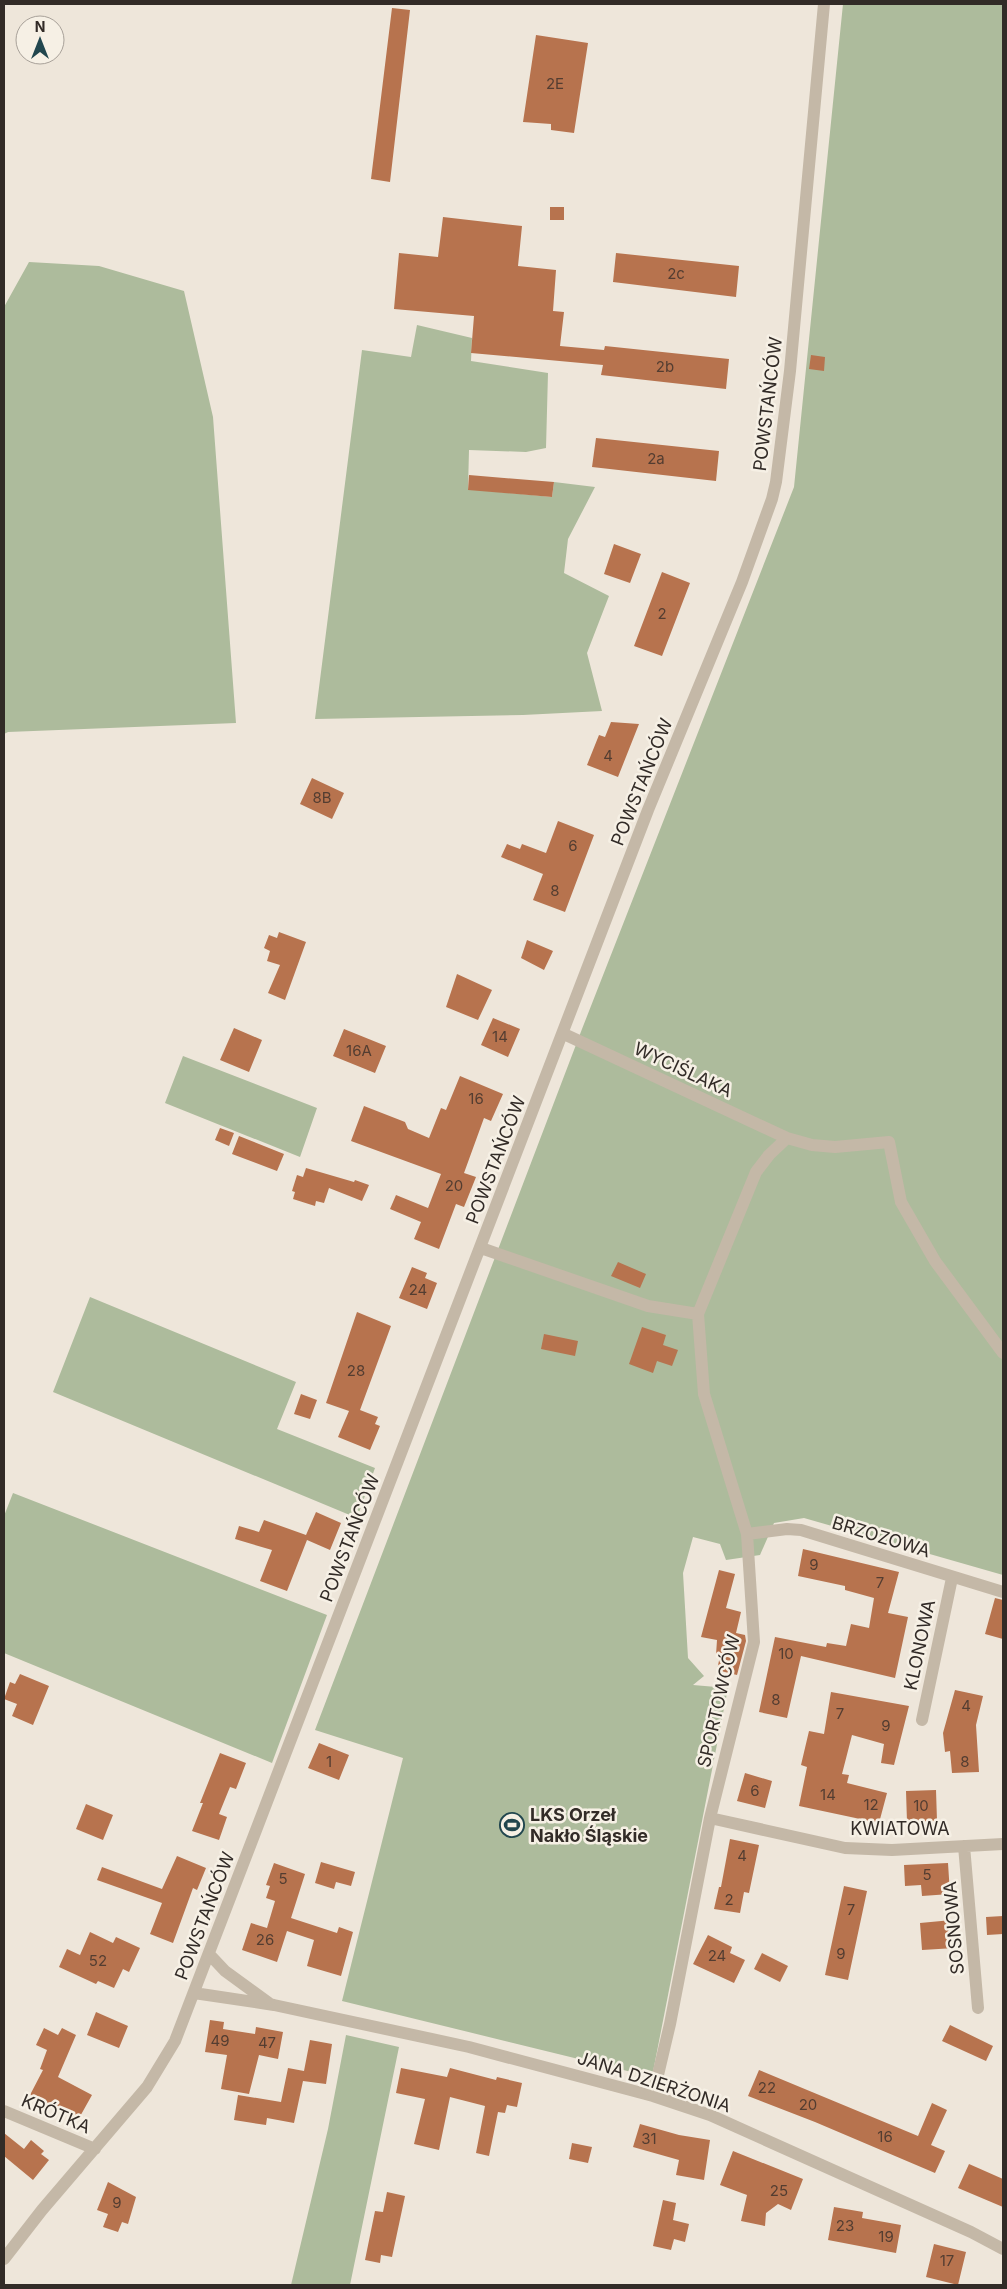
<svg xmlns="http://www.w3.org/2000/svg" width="1007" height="2289" font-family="Inter,sans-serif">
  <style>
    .green { fill: #adbb9c }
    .building { fill: #b7734e }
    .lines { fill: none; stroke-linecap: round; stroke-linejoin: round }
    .minor { stroke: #c4b8a7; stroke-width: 12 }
    .labels { text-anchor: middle; stroke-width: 5; stroke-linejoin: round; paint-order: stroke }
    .number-label { font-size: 15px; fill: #533d31 }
    .street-label { font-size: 18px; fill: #322b27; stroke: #f6f0e5 }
    .poi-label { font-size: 18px; font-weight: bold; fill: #322b27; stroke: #f6f0e5; text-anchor: start }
  </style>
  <rect width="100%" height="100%" fill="#eee6da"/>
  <path class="green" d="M 843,4 L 1003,4 L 1003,1575 L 804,1518 L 774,1523 L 760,1555 L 726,1560 L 720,1544 L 693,1537 L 683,1573 L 688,1658 L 704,1676 L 693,1685 L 728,1688 L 652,2077 L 342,2001 L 403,1758 L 315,1730 L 582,1029 L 794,487 Z
    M 29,262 L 99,266 L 184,291 L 213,417 L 236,723 L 8,732 L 4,734 L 4,307 Z
    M 417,325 L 472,338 L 471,361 L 548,373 L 546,448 L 526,452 L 469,450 L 468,489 L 552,497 L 554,482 L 595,487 L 568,539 L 564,573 L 609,596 L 587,653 L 602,711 L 523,715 L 315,719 L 362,350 L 411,357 Z
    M 183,1056 L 317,1108 L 300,1157 L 165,1103 Z
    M 90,1297 L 296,1382 L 277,1429 L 375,1468 L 357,1518 L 53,1392 Z
    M 13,1493 L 327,1615 L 272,1763 L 4,1653 L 4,1516 Z
    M 346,2035 L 399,2047 L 350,2285 L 291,2285 L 328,2129 Z"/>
  <path class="building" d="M 392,8 L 410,10 L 390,182 L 371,179 Z
    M 536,35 L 588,43 L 574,133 L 551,130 L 551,124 L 523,122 Z
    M 550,207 L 564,207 L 564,220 L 550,220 Z
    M 443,217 L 522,226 L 518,266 L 556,270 L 553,311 L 564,312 L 560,346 L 604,350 L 605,346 L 729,359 L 726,389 L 601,375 L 603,365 L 471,353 L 474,316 L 394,309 L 399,253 L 438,257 Z
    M 616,253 L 739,266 L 736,297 L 613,282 Z
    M 811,355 L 825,357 L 824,371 L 809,369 Z
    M 596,438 L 719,451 L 716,481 L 592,467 Z
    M 469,475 L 554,482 L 552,497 L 468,490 Z
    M 614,544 L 641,554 L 630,583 L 604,574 Z
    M 662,572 L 690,583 L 662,656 L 634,646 Z
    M 611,722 L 639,724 L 618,777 L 587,765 L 599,735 L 605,737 Z
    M 312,778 L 344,793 L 332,819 L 300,804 Z
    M 558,821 L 594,835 L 565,912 L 533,900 L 543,874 L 501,857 L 507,844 L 520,849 L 522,844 L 546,853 Z
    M 279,932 L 306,942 L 285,1000 L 268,993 L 280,965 L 267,961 L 270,951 L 264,948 L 269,935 L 277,938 Z
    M 527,940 L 553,951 L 544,970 L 521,958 Z
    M 457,974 L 492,990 L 478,1020 L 446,1007 Z
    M 493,1018 L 520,1029 L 508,1057 L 481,1045 Z
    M 234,1028 L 262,1040 L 249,1072 L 220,1060 Z
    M 344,1029 L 386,1046 L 375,1073 L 333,1056 Z
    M 460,1076 L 503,1094 L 491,1121 L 484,1118 L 464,1173 L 476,1177 L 464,1207 L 456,1204 L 439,1249 L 414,1239 L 421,1222 L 390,1209 L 396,1195 L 428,1208 L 441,1174 L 351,1141 L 364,1106 L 405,1122 L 408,1129 L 429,1138 L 441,1108 L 446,1110 Z
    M 220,1128 L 234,1133 L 229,1146 L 215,1140 Z
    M 239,1136 L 284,1154 L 277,1171 L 232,1154 Z
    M 306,1168 L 354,1182 L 355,1180 L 369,1185 L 362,1201 L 329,1188 L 324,1203 L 316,1201 L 315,1206 L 293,1199 L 295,1192 L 292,1191 L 297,1175 L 303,1177 Z
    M 618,1262 L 646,1274 L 640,1288 L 611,1276 Z
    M 412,1267 L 427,1273 L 425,1278 L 437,1283 L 427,1309 L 399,1298 Z
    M 357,1312 L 391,1326 L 360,1410 L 378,1417 L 375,1424 L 380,1426 L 370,1450 L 338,1437 L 349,1411 L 326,1403 Z
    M 642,1327 L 666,1335 L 663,1345 L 678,1350 L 672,1366 L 657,1361 L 653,1373 L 629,1364 Z
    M 544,1334 L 578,1341 L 575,1356 L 541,1349 Z
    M 301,1394 L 317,1400 L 310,1419 L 294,1414 Z
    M 316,1512 L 341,1523 L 330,1550 L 307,1540 L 287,1591 L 260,1581 L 272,1550 L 235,1539 L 239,1526 L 259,1532 L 264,1520 L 306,1535 Z
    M 803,1549 L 899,1572 L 888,1613 L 908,1617 L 895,1678 L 801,1656 L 787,1718 L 759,1712 L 775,1637 L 826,1647 L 827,1643 L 846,1646 L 851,1624 L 869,1628 L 874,1598 L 845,1590 L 845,1586 L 798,1576 Z
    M 719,1570 L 735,1574 L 726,1608 L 741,1612 L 736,1633 L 745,1635 L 746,1641 L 737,1675 L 717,1670 L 720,1656 L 716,1655 L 717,1640 L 701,1637 Z
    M 995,1598 L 1003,1600 L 1003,1639 L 985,1634 Z
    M 20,1674 L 49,1686 L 33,1725 L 12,1716 L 17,1704 L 4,1699 L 10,1682 L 15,1684 Z
    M 955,1690 L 983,1696 L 976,1725 L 979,1772 L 952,1773 L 950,1751 L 945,1752 L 943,1733 Z
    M 831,1692 L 909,1706 L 894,1765 L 881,1763 L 884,1744 L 852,1735 L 842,1774 L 849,1775 L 847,1783 L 887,1793 L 879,1823 L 799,1806 L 807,1767 L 801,1765 L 809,1731 L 824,1734 Z
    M 319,1743 L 349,1755 L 339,1780 L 308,1768 Z
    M 220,1753 L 246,1763 L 236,1789 L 230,1787 L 219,1814 L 227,1817 L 219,1840 L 192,1831 L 203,1803 L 200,1803 Z
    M 745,1773 L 772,1781 L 765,1808 L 737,1801 Z
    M 936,1790 L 937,1821 L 907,1822 L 906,1791 Z
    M 86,1804 L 113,1815 L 103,1840 L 76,1829 Z
    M 730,1839 L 759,1845 L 749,1893 L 744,1892 L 740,1913 L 714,1909 L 719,1887 L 721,1887 Z
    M 177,1856 L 206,1868 L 197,1890 L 193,1888 L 173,1943 L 150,1934 L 162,1903 L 97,1880 L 102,1867 L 162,1889 Z
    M 321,1862 L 355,1872 L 351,1886 L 336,1882 L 334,1889 L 315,1883 Z
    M 274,1863 L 305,1874 L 291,1918 L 337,1933 L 339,1927 L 353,1932 L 341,1976 L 307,1966 L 314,1940 L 287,1931 L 277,1962 L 242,1950 L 251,1923 L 267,1928 L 275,1901 L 266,1898 L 270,1886 L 266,1885 Z
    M 948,1863 L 950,1894 L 922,1896 L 921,1885 L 905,1886 L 904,1865 Z
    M 844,1886 L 867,1891 L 848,1980 L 825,1975 Z
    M 1003,1916 L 1003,1934 L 987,1935 L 986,1917 Z
    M 952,1920 L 955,1948 L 922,1950 L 920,1923 Z
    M 90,1932 L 113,1943 L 116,1937 L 140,1948 L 129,1972 L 123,1969 L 114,1988 L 98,1981 L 96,1984 L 59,1967 L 67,1949 L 80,1955 Z
    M 708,1935 L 732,1947 L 730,1953 L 745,1960 L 734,1983 L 693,1964 Z
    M 762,1953 L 788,1966 L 780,1982 L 754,1969 Z
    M 96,2012 L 128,2026 L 119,2048 L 87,2035 Z
    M 210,2020 L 224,2022 L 223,2029 L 255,2034 L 256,2027 L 283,2032 L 278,2059 L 259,2055 L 249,2094 L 221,2089 L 227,2055 L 205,2052 Z
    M 950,2025 L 993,2046 L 986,2061 L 942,2041 Z
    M 44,2028 L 58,2035 L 62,2028 L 76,2035 L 58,2077 L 92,2095 L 78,2120 L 30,2095 L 43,2070 L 40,2069 L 47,2050 L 36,2045 Z
    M 310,2040 L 332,2044 L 326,2084 L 303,2081 L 294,2123 L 267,2118 L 266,2125 L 234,2120 L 238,2095 L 281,2102 L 288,2068 L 304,2071 Z
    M 401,2068 L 447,2077 L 450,2068 L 496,2080 L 497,2077 L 522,2083 L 517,2107 L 507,2105 L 505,2113 L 498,2112 L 489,2156 L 476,2153 L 485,2106 L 450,2097 L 439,2150 L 414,2144 L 425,2099 L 396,2093 Z
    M 759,2070 L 918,2136 L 932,2103 L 947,2110 L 931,2145 L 945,2151 L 935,2173 L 815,2122 L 748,2096 Z
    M 640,2124 L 679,2135 L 710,2140 L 704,2180 L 676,2175 L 679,2160 L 633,2147 Z
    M 4,2133 L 24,2149 L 31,2140 L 44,2151 L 41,2154 L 49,2160 L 33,2180 L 4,2156 Z
    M 572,2143 L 592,2147 L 588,2163 L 569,2159 Z
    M 733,2151 L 803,2179 L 791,2210 L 778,2204 L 766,2213 L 765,2226 L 741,2221 L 747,2195 L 720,2185 Z
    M 969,2164 L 1003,2179 L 1003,2207 L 958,2188 Z
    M 108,2182 L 136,2197 L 128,2224 L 122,2222 L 118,2232 L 103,2227 L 108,2214 L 97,2210 Z
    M 387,2192 L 405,2196 L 392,2257 L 381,2255 L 380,2263 L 365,2260 L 375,2211 L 383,2212 Z
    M 663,2200 L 676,2203 L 673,2220 L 689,2224 L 685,2242 L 674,2239 L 671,2250 L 653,2246 Z
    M 834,2207 L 863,2212 L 862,2218 L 901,2225 L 896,2253 L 828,2240 Z
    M 934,2244 L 966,2252 L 958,2285 L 926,2277 Z"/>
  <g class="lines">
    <path class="minor" d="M 564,1034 L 787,1138
      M 481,1248 L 648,1306 L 698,1314 L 756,1172 L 769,1155 L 787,1138 L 812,1145 L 835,1147 L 889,1142 L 901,1202 L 935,1261 L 1003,1353
      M 747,1534 L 787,1529 L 801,1530 L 1003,1592
      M 922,1720 L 952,1578
      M 710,1818 L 845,1848 L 892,1850 L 1003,1844
      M 964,1846 L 978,2008
      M 209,1954 L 225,1971 L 269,2003
      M 194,1993 L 274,2005 L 469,2047 L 653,2096 L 710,2115 L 971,2232 L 1003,2249
      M 653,2096 L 670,2024 L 710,1818 L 754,1642 L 747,1534 L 704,1394 L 698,1314
      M 4,2111 L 95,2149
      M 4,2259 L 42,2210 L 147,2087 L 175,2041 L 648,810 L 742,582 L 772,499 L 776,482 L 790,371 L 824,4"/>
  </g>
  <defs>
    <symbol id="stadium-ring" viewBox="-11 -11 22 22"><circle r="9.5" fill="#f6f0e5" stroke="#21464e" stroke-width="1.5"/><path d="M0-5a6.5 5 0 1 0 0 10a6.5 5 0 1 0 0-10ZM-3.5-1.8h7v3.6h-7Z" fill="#21464e"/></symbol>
  </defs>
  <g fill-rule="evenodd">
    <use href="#stadium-ring" x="498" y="1811" width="28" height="28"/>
  </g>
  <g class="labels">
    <g class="number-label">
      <text x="555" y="89">2E</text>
      <text x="676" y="279">2c</text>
      <text x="665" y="372">2b</text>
      <text x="656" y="464">2a</text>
      <text x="662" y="619">2</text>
      <text x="608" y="761">4</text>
      <text x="322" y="803">8B</text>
      <text x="573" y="851">6</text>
      <text x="555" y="896">8</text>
      <text x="500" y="1042">14</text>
      <text x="359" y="1056">16A</text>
      <text x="476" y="1104">16</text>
      <text x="454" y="1191">20</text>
      <text x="418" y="1295">24</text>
      <text x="356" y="1376">28</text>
      <text x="814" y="1570">9</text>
      <text x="880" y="1588">7</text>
      <text x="786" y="1659">10</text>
      <text x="776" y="1705">8</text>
      <text x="966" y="1711">4</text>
      <text x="840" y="1719">7</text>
      <text x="886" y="1731">9</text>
      <text x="329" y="1767">1</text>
      <text x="965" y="1767">8</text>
      <text x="755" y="1796">6</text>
      <text x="828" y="1800">14</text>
      <text x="871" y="1810">12</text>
      <text x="921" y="1811">10</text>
      <text x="742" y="1861">4</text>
      <text x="927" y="1880">5</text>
      <text x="283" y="1884">5</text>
      <text x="729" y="1905">2</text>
      <text x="851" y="1915">7</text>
      <text x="265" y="1945">26</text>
      <text x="841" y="1959">9</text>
      <text x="717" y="1961">24</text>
      <text x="98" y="1966">52</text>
      <text x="220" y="2046">49</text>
      <text x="267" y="2048">47</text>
      <text x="767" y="2093">22</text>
      <text x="808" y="2110">20</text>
      <text x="885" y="2142">16</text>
      <text x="649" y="2144">31</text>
      <text x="779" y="2196">25</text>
      <text x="117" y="2208">9</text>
      <text x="845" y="2231">23</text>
      <text x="886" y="2242">19</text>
      <text x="947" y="2266">17</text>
    </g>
    <g class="street-label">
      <text transform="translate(768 404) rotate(-83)" y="6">POWSTAŃCÓW</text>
      <text transform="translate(642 782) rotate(-68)" y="6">POWSTAŃCÓW</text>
      <text transform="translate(683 1070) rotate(25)" y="6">WYCIŚLAKA</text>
      <text transform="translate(496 1160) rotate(-69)" y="6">POWSTAŃCÓW</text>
      <text transform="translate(881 1537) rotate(17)" y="6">BRZOZOWA</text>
      <text transform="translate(350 1538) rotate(-69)" y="6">POWSTAŃCÓW</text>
      <text transform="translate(920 1645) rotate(-78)" y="6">KLONOWA</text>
      <text transform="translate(719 1701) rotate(-77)" y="6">SPORTOWCÓW</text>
      <text x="900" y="1835">KWIATOWA</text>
      <text transform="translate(205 1916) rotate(-69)" y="6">POWSTAŃCÓW</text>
      <text transform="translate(954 1928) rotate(-95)" y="6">SOSNOWA</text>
      <text transform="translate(654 2082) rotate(18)" y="6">JANA DZIERŻONIA</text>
      <text transform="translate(56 2114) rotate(23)" y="6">KRÓTKA</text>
    </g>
    <g class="poi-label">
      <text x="530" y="1821">LKS Orzeł<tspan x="530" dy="21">Nakło Śląskie</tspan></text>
    </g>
  </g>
  <rect width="1007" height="2289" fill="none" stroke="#322b27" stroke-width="10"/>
  <g transform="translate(40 40)"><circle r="24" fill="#f6f0e5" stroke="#a8a199"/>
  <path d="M0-4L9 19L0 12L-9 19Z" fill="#21464e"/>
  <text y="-8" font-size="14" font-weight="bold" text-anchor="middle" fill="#322b27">N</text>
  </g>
</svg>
